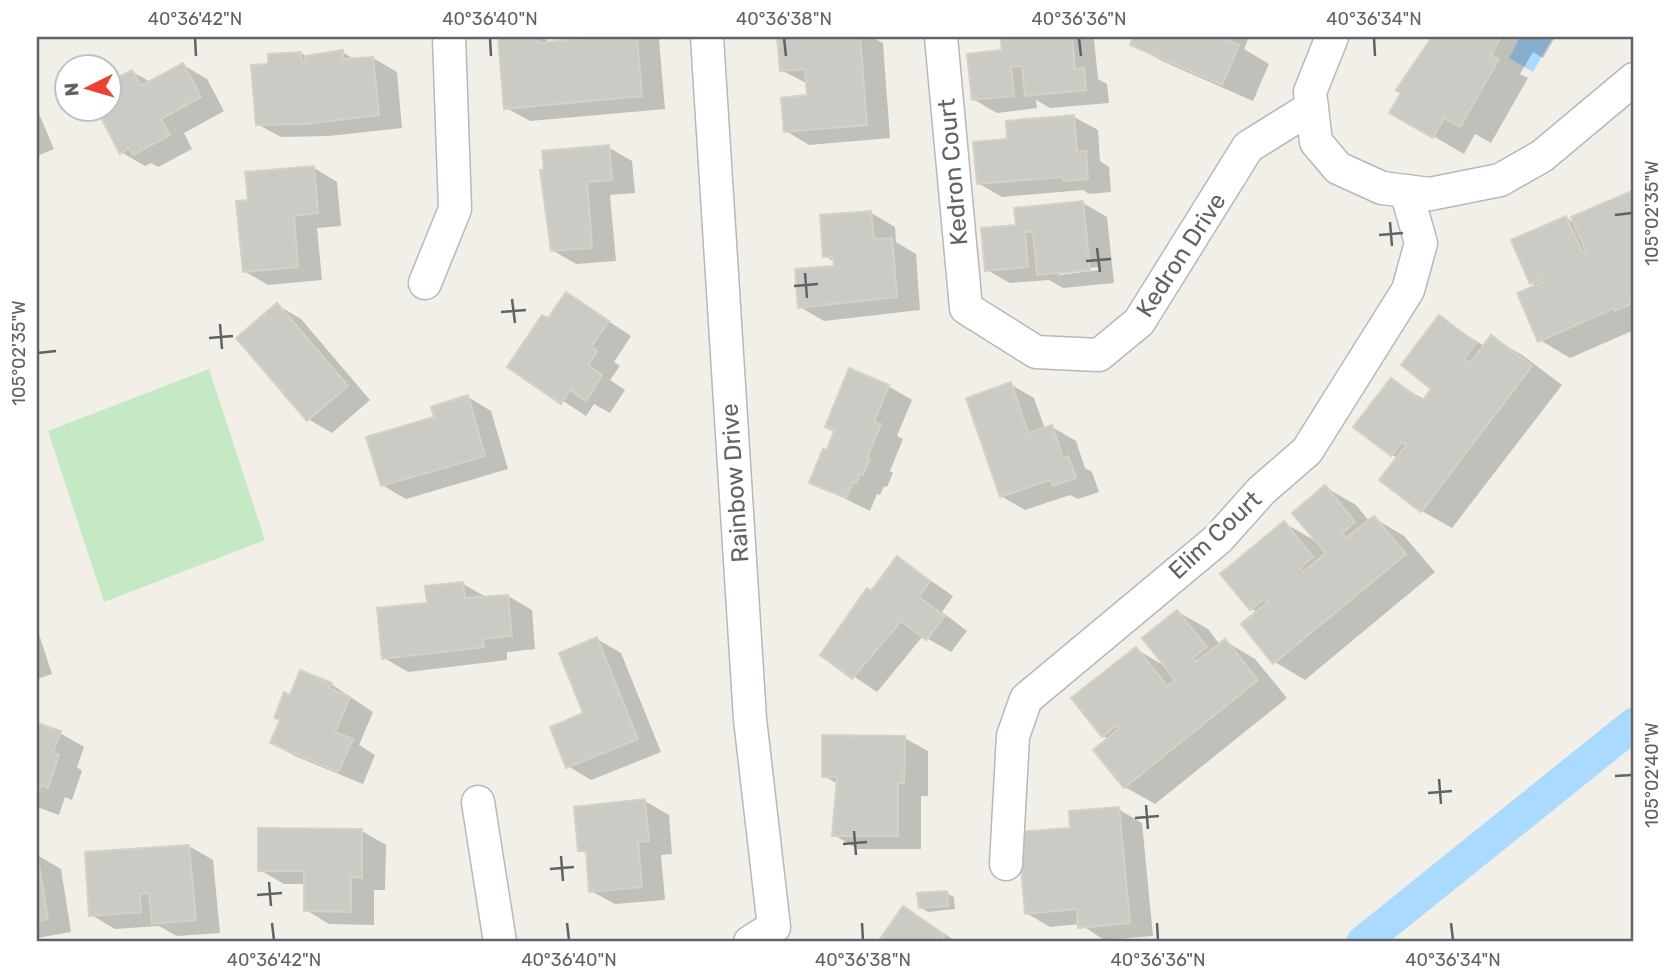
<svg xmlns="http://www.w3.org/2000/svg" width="1671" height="979" font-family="Rubik,sans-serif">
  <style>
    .green { fill: #c5e8c5 }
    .water { fill: #aadaff }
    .shadow { fill: #0003; fill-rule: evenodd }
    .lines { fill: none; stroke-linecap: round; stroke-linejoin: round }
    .canal { stroke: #aadaff; stroke-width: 33 }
    .building { fill: #cccac5; stroke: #d6d1c6; stroke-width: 2 }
    .minor-casing { stroke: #b5b8bc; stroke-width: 35 }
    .minor { stroke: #fff; stroke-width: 32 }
    .ticks { fill: none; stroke: #5f6368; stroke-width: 2.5 }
    .labels { text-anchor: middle; stroke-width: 7; stroke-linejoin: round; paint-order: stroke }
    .street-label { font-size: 24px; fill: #5f6368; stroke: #fff }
    .neatline { fill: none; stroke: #5f6368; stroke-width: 2.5 }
    .ticks-label { font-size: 18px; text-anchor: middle; fill: #5f6368 }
  </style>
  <rect width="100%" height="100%" fill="#f1efe8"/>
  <path class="green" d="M 209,369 L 265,540 L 104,602 L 48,431 Z"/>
  <path class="water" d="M 1520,37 L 1553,37 L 1533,72 L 1509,58 Z"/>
  <path class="shadow" d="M 541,37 L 553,44 L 599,39 L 599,37 L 659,39 L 665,109 L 530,121 L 506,108 L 500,38 Z
    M 779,37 L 871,37 L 883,43 L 890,138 L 809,145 L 786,131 L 809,97 L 808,84 L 781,70 Z
    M 1002,37 L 1094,39 L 1098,79 L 1107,84 L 1109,103 L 1050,108 L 1036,100 L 1037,108 L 997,113 L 973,99 L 1004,52 Z
    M 1135,37 L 1249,37 L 1244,49 L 1269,64 L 1253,101 L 1162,61 L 1132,44 Z
    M 1434,37 L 1555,37 L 1543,58 L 1533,52 L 1520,74 L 1528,78 L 1491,143 L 1475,134 L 1464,154 L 1392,112 L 1403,92 L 1399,89 L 1413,64 L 1417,67 Z
    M 342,52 L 356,60 L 373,58 L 397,72 L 402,128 L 329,136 L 281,137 L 257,124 L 270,65 L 301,53 L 308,57 Z
    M 183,65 L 207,79 L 224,111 L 184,133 L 192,149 L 158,167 L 151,163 L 145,166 L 121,152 L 108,108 L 108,73 L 119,79 L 132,72 L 151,82 Z
    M 37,109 L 54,149 L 37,156 Z
    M 1074,117 L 1098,130 L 1100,161 L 1109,167 L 1111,192 L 1089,194 L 1083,190 L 1002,197 L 978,183 L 1009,141 Z
    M 608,147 L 632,161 L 635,193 L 610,195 L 616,261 L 576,264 L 552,250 L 550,222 L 547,220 L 544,153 Z
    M 314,168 L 337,182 L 341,226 L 317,228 L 322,280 L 268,285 L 244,271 L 249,202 Z
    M 1634,192 L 1634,330 L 1570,358 L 1540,340 L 1537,286 L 1531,283 L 1566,218 L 1576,224 L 1574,218 Z
    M 1083,203 L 1107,217 L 1114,283 L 1063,288 L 1049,280 L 1010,283 L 987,270 L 1018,226 ZM 1099,267 L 1099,270 L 1059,275 L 1059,271 Z
    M 871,213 L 895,227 L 896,242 L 916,254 L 920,310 L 824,321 L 800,307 L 836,268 L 835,262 L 825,256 Z
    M 567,294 L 631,336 L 614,362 L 620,366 L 610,380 L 625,390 L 610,413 L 594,404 L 586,416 L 510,366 Z
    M 277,305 L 301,319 L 370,400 L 332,433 L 308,419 Z
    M 1439,317 L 1484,346 L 1491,337 L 1522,355 L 1562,385 L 1452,528 L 1422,511 L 1398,458 L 1392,455 L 1392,380 L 1425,400 L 1434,389 Z
    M 1010,384 L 1034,398 L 1045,429 L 1052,427 L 1076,441 L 1085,468 L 1092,472 L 1099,492 L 1078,499 L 1070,495 L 1025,510 L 1001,496 Z
    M 888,386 L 912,400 L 897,436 L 903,439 L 890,471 L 893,473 L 887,487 L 884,486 L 880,495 L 877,494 L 870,511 L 811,482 L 828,453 Z
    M 468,397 L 491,411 L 508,469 L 406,499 L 382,485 L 436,418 Z
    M 1325,487 L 1356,505 L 1369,521 L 1374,518 L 1404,536 L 1435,572 L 1305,680 L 1275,662 L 1258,612 L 1251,609 L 1284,523 L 1319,543 Z
    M 898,558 L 953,596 L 942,612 L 967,631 L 951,652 L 923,636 L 877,692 L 822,655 Z
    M 463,584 L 488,598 L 508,596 L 532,610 L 535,649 L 507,652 L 507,660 L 408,672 L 384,658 L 428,605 Z
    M 1178,612 L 1208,629 L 1220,645 L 1225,641 L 1255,659 L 1287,698 L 1155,804 L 1125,787 L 1109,739 L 1103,736 L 1136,649 L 1166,667 Z
    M 37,628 L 52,674 L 37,679 Z
    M 597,639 L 621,653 L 661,752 L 591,780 L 568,766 L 585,714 Z
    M 331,684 L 373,712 L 359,745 L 375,755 L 363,784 L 295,756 L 272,743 L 291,697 Z
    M 37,725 L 60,733 L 84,747 L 77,767 L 82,771 L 72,800 L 65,797 L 59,815 L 37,807 Z
    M 904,738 L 928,751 L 928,796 L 921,796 L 921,849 L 858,849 L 834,835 L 838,784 L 824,776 Z
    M 645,801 L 669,815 L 672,854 L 661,855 L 665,900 L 615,904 L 591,891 L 588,855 L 580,850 Z
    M 1118,809 L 1142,823 L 1153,936 L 1104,940 L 1080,924 L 1050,927 L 1026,913 L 1072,829 Z
    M 260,830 L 362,831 L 386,845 L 385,890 L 374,890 L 374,925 L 329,924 L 306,910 L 306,884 L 284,884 L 260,870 Z
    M 189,846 L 213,860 L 220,933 L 177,936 L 159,926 L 115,929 L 91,915 Z
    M 37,855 L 61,869 L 71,932 L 37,938 Z
    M 946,893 L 954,897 L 955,909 L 928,912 L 920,907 Z
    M 903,909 L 927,922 L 957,942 L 881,942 Z"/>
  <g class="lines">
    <path class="canal" d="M 1363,942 L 1634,724"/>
  </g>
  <path class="building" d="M 498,37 L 538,37 L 538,43 L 597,37 L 637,37 L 642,96 L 504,109 Z
    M 777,37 L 860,37 L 867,125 L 784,132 L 781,98 L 807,95 L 805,69 L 780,71 Z
    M 1000,37 L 1072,37 L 1075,69 L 1084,68 L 1086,90 L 1025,96 L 1022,66 L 1011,67 L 1014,96 L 972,100 L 967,54 L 1002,50 Z
    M 1133,37 L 1221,37 L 1239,45 L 1222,85 L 1130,45 Z
    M 1432,37 L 1501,37 L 1491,55 L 1499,59 L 1460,127 L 1444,118 L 1433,138 L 1389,113 L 1401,93 L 1396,90 Z
    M 343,50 L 343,59 L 373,57 L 379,115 L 304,124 L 256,125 L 251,65 L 268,64 L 268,54 L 301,52 L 302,62 L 306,62 L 305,56 Z
    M 183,63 L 201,97 L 161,119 L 170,135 L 133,155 L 129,148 L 120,154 L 96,108 L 108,108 L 108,72 L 113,80 L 132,70 L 141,86 Z
    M 1074,115 L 1077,152 L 1086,151 L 1088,179 L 1064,181 L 1063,177 L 977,184 L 973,142 L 1007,139 L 1006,121 Z
    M 609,145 L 612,180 L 587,182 L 592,248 L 551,251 L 540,170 L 544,170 L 542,151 Z
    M 314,166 L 318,213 L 294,216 L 298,267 L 243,272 L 236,201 L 248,200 L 245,172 Z
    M 1634,190 L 1634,295 L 1631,297 L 1634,303 L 1615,311 L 1614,308 L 1538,342 L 1517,293 L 1546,281 L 1545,278 L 1530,284 L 1511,240 L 1566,216 L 1582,252 L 1586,251 L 1571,217 Z
    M 1083,201 L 1090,270 L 1037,275 L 1033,232 L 1025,232 L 1028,267 L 985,271 L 981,228 L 1016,225 L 1014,208 Z
    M 871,211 L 874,239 L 892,238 L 897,297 L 798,308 L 795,269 L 834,266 L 833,257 L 823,257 L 820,215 Z
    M 566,292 L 609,321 L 591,347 L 597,351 L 588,365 L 602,375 L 586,401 L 570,390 L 561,404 L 507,367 L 542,315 L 548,318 Z
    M 277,303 L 348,386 L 307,421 L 236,338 Z
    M 1439,315 L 1476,343 L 1464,359 L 1470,363 L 1491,335 L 1532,366 L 1421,512 L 1379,480 L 1406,445 L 1402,442 L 1391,456 L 1353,427 L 1391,378 L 1422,401 L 1431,389 L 1401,365 Z
    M 849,368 L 889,385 L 874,422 L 881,424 L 867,457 L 870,458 L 863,475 L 860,474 L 856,483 L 853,482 L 846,498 L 809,483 L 823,449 L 827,450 L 834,431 L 825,427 Z
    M 1011,382 L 1028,433 L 1052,425 L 1063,458 L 1068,456 L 1076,478 L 1053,486 L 1050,480 L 1000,497 L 966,398 Z
    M 468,395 L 485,456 L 381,486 L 366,437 L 434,417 L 431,407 Z
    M 1325,485 L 1355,522 L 1342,533 L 1346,538 L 1374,516 L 1406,554 L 1273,664 L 1241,624 L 1268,602 L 1264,599 L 1250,610 L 1220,574 L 1284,521 L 1313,557 L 1300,568 L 1303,572 L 1326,553 L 1292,513 Z
    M 897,556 L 930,581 L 919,597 L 945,616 L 926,640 L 901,621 L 852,679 L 820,655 L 867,588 L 871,591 Z
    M 463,582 L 465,598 L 508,595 L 512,636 L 483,639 L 484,647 L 382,659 L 377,608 L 427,603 L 425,586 Z
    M 1177,610 L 1207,647 L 1193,658 L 1196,662 L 1225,639 L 1258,680 L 1124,788 L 1093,750 L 1120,728 L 1117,725 L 1102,737 L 1071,698 L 1136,647 L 1167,686 L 1175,680 L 1142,638 Z
    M 597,637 L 638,739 L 566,768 L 550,727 L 583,713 L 559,653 Z
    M 300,670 L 332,683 L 329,688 L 350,697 L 335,732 L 353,739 L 338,772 L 270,743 L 280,720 L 274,718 L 284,692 L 290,695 Z
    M 37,723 L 61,731 L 53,753 L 59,755 L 48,788 L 41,785 L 37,797 Z
    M 822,735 L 905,736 L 904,783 L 898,783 L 898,836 L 832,836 L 837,777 L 822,777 Z
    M 645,799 L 649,841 L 638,842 L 642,887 L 589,892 L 586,851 L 578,851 L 574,807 Z
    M 1119,807 L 1130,923 L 1078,928 L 1077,909 L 1025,914 L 1018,832 L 1070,828 L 1069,811 Z
    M 258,828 L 362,829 L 362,878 L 351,877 L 351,912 L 304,911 L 304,871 L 258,871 Z
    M 189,845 L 196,920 L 152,924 L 149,893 L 140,894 L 141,912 L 89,916 L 85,852 Z
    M 37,853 L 48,919 L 37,921 Z
    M 947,891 L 948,906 L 919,908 L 917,893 Z
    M 903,906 L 945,935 L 940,942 L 878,942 Z"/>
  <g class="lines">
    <defs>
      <path id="minor" d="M 707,37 L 750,719 L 774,927 L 750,942
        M 941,37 L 966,308 L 1036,352 L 1099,355 L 1139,322 L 1248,147 L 1312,107
        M 1332,37 L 1310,92 L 1316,142 L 1338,168 L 1382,188 L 1430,194 L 1500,180 L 1542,156 L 1634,79
        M 425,283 L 455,209 L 449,37
        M 478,802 L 500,942
        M 1006,864 L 1013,736 L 1026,699 L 1218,539 L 1262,490 L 1307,451 L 1408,290 L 1421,243 L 1406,191"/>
    </defs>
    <use href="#minor" class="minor-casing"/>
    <use href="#minor" class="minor"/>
  </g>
  <path class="ticks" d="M 195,38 L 196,56M 490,38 L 491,56M 784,38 L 786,56M 1079,38 L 1081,56M 1374,38 L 1375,56M 1615,215 L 1632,213M 1390,222 L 1392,246M 1379,235 L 1403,233M 1097,248 L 1100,272M 1086,261 L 1111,259M 805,273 L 807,298M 794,286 L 818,284M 512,299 L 515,323M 501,312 L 526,310M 220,324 L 222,349M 209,338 L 233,336M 38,353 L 56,351M 1615,776 L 1632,775M 1439,779 L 1441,804M 1428,793 L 1452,791M 1146,805 L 1148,829M 1135,818 L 1159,816M 854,831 L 856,855M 843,844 L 867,842M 561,856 L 563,881M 550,869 L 574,867M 269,882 L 271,906M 257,895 L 282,893M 272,923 L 274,940M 567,923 L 569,940M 862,923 L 863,940M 1157,923 L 1158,940M 1451,923 L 1453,940"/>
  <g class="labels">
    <g class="street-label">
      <text transform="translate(953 172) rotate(-95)" y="8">Kedron Court</text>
      <text transform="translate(1181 255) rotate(-57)" y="8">Kedron Drive</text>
      <text transform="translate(735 483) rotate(-94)" y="8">Rainbow Drive</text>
      <text transform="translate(1215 535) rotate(-43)" y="8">Elim Court</text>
    </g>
  </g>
  <rect width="1671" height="979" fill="none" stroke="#ffffff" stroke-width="77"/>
  <g transform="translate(88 88) rotate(265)"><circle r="33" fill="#ffffff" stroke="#bfc1c3" stroke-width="2"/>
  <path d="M0-5L12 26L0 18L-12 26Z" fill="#ea4335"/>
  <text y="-10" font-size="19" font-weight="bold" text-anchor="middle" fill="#5f6368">N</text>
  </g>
  <rect x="38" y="38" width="1594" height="902" class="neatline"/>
  <g class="ticks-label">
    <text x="195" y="25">40°36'42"N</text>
    <text x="490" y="25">40°36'40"N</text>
    <text x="784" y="25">40°36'38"N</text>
    <text x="1079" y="25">40°36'36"N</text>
    <text x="1374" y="25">40°36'34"N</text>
    <text transform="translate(1652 213) rotate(-90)" y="6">105°02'35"W</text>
    <text transform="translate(19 353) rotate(-90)" y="6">105°02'35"W</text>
    <text transform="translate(1652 775) rotate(-90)" y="6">105°02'40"W</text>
    <text x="274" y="966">40°36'42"N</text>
    <text x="569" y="966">40°36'40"N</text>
    <text x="863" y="966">40°36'38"N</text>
    <text x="1158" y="966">40°36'36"N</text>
    <text x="1453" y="966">40°36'34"N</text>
  </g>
</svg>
